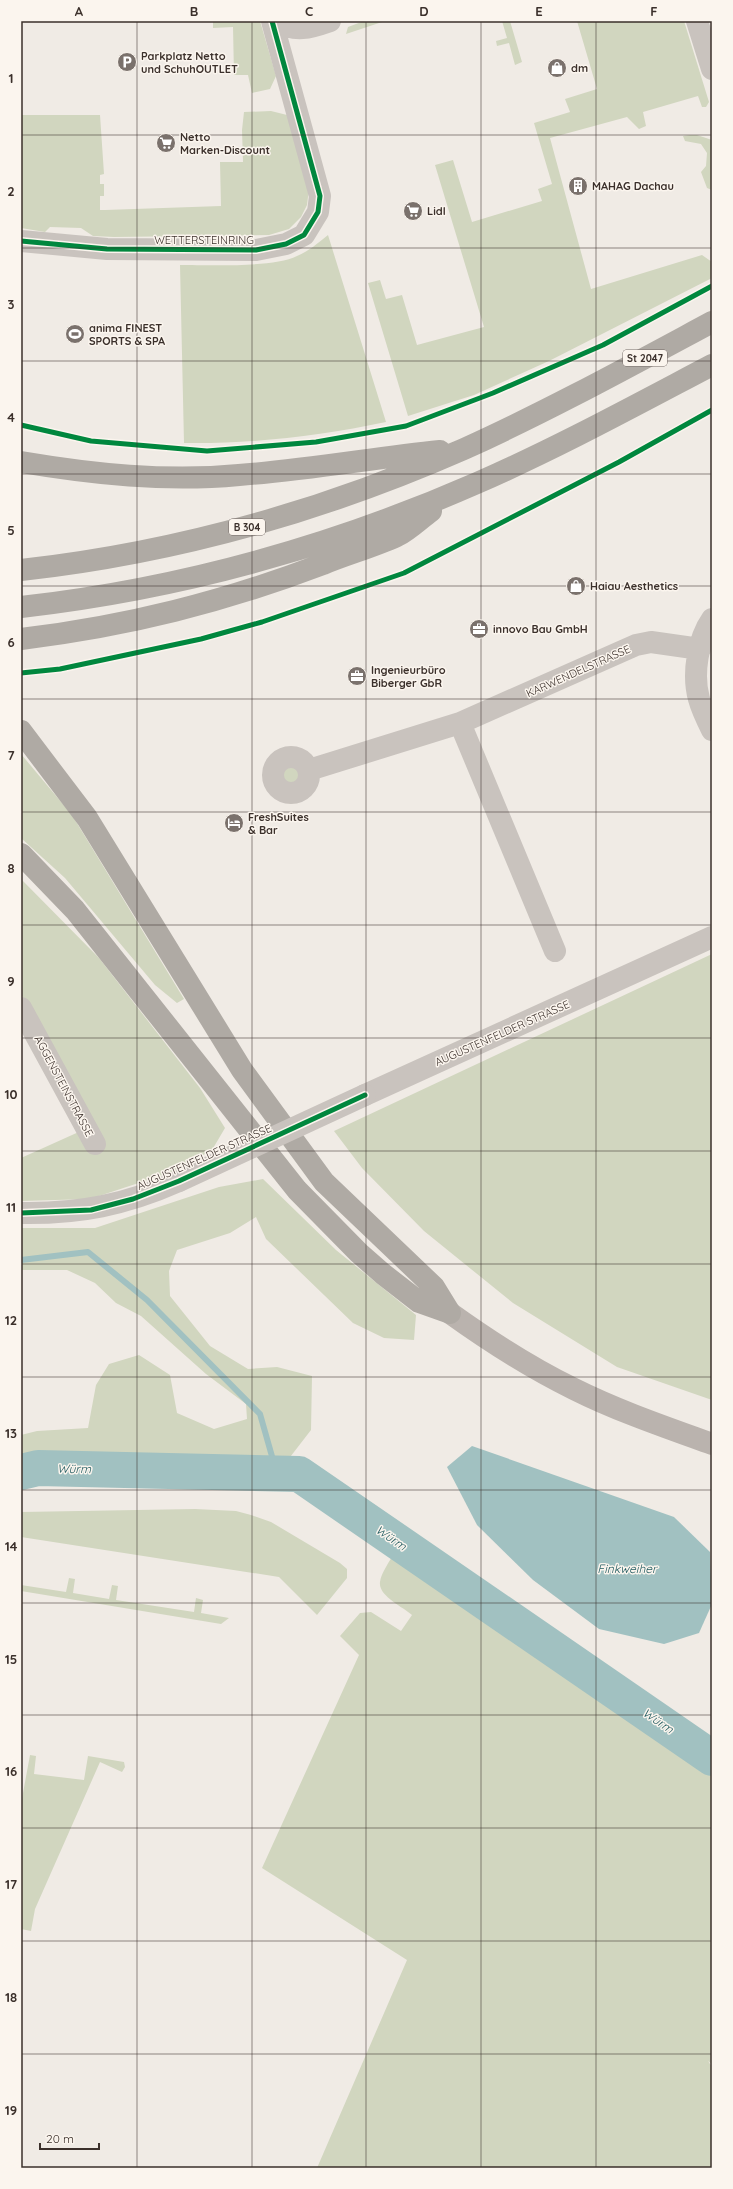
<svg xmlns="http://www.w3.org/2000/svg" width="733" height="2189" font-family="Quicksand,sans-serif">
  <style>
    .green { fill: #d1d6bf }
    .water { fill: #a1c1c1 }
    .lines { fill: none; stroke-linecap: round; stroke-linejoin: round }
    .stream { stroke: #a1c1c1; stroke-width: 6 }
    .river { stroke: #a1c1c1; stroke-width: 36 }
    .street { stroke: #c9c3be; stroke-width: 22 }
    .secondary { stroke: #bab3ae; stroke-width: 22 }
    .highway { stroke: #afaaa4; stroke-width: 22 }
    .street-bridge { stroke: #c9c3be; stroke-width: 22 }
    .cycleway-casing { stroke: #fbf5ee; stroke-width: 8 }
    .cycleway { stroke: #00873e; stroke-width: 5 }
    .grid { fill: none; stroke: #3b302b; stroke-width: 1; stroke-opacity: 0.55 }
    .labels { text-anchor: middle; stroke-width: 3; stroke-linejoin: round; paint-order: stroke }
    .shield { fill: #fbf5ee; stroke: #756b66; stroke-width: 1 }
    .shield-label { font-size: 10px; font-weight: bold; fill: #3b302b }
    .poi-label { font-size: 11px; font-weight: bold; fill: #3b302b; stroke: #fbf5ee; text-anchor: start }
    .street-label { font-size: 11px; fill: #3b302b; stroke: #fbf5ee }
    .water-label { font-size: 12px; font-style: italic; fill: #1f595e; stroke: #fbf5ee }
    .neatline { fill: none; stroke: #3b302b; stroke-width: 1.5 }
    .grid-label { font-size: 13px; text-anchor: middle; font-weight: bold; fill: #3b302b }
  </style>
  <rect width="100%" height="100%" fill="#f0ebe5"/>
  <path class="green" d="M 213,21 L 260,21 L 276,76 L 270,89 L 252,93 L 248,75 L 234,75 L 233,27 L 213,28 Z
    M 364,21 L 385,21 L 346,34 L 348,27 Z
    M 502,21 L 510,21 L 522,62 L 515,65 L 509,43 L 497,46 L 496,41 L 507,38 Z
    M 577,21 L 684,21 L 709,102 L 706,107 L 702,107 L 698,96 L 643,112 L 646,126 L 639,129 L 627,117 L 550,138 L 591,289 L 702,255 L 712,262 L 712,278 L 549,361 L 474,395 L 408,416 L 368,283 L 380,280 L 386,299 L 402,295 L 417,345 L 484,327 L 435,165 L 453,160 L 472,222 L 542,201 L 538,189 L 552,184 L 534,123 L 570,112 L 565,99 L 597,89 Z
    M 271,111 L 287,115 L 309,189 L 307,205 L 301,217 L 289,229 L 269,235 L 114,237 L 93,236 L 81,228 L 50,227 L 45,232 L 21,228 L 21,115 L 100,115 L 104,174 L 100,175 L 100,184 L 104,184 L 104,196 L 100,196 L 100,210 L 105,210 L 221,206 L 220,162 L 243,162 L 242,130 L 244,112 Z
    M 690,135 L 697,135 L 712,140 L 712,190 L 707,188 L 701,172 L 706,166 L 707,153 L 701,144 L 685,141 L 683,136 Z
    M 328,235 L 386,422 C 319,436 252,444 184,443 L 180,265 C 209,265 273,268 297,256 C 309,251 318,243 328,235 Z
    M 21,754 L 72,815 L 184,999 L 177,1003 L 155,985 L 65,878 L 21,838 Z
    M278 776a13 13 0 1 1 26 0a13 13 0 1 1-26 0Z
    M 21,879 L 99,958 L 200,1088 L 225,1128 L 212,1150 L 175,1171 L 90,1199 L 21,1201 L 21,1158 L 92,1126 L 21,994 Z
    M 712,954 L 712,1400 L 617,1367 L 513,1303 L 424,1231 L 362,1168 L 334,1131 Z
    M 263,1179 L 336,1250 L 416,1315 L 414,1340 L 384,1338 L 353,1323 L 266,1239 L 256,1217 L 230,1233 L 177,1250 L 169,1271 L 170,1296 L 210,1346 L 248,1369 L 277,1367 L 312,1376 L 311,1430 L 277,1474 L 38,1468 L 21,1472 L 21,1435 L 37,1431 L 88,1428 L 96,1385 L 109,1364 L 139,1355 L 170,1375 L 177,1413 L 214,1429 L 247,1419 L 246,1404 L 206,1374 L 141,1316 L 116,1303 L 95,1283 L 67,1270 L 21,1270 L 21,1228 L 95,1228 L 219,1187 Z
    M 195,1509 L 236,1511 L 251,1515 L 271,1522 L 340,1563 L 347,1569 L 347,1578 L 317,1615 L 279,1577 L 21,1537 L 21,1512 Z
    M 394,1553 L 712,1773 L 712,2064 L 708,2061 L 712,2067 L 712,2168 L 317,2168 L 407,1960 L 262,1868 L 359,1655 L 340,1636 L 360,1613 L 371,1612 L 401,1631 L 412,1615 C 403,1607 378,1596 380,1582 C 381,1573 390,1561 394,1553 Z
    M 69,1578 L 75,1579 L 73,1593 L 109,1599 L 112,1585 L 118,1586 L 116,1600 L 194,1612 L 196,1598 L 203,1600 L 201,1613 L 229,1618 L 221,1624 L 21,1591 L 21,1585 L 66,1592 Z
    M 30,1755 L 36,1756 L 34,1774 L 84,1780 L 88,1756 L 124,1762 L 125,1767 L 122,1772 L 100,1762 L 35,1909 L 31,1931 L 21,1929 L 21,1804 Z"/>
  <path class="water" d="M 472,1446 L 674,1517 L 710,1552 L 712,1604 L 699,1633 L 664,1644 L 599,1629 L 533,1580 L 477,1525 L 447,1467 Z"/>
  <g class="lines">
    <path class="stream" d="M 21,1260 L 88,1252 L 147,1300 L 260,1414 L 277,1474"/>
    <path class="river" d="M 21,1472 L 38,1468 L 299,1474 L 712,1758"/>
    <path class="street" d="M 277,21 C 295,33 310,28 330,21
      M 697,21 L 712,69
      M 21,241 L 107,249 L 256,250 L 286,244 L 304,235 L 318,212 L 320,196 L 272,21
      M 712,619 C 698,639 692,674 699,699 C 702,710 707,720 712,730
      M 460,723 L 555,951
      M273 775a18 18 0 1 1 36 0a18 18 0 1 1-36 0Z
      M 309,770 L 460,723 L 636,645 L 651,642 L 700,649
      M 21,1008 L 95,1144
      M 365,1095 L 712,937
      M 21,1213 C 79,1214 125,1205 179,1181"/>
    <path class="secondary" d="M 450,1313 C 489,1341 531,1368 574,1389 C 618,1411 665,1427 712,1444"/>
    <path class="highway" d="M 21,462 C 92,474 166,482 239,475 C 306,470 373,458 440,451
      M 21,570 C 174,553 323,511 464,449 C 548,411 630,366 712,322
      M 21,607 C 179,589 331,547 477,483 C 557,448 634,406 712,365
      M 21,639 C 128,626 223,602 323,564 C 347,554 373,547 397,536 C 409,530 420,519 431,511
      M 21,731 L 87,818 L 242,1070 L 324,1182 L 434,1287 L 450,1313
      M 21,854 L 75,910 L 297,1190 L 359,1253 L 383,1274 L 419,1302 L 450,1313"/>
    <path class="street-bridge" d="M 179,1181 L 365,1095"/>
    <defs>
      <path id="cycleway" d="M 21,241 L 107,249 L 256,250 L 286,244 L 304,235 L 318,212 L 320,196 L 272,21
        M 21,425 L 91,441 L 207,451 L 316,442 L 406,426 L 493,393 L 603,345 L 712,286
        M 21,673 L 60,669 L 201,639 L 262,622 L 404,573 L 619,462 L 712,410
        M 21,1213 L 91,1210 L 133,1199 L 179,1181 L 365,1095"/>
    </defs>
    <use href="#cycleway" class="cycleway-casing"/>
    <use href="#cycleway" class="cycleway"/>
  </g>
  <path class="grid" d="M 137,21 L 137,2168M 252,21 L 252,2168M 366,21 L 366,2168M 481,21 L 481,2168M 596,21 L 596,2168M 21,135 L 712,135M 21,248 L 712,248M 21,361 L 712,361M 21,474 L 712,474M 21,586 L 712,586M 21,699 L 712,699M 21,812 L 712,812M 21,925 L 712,925M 21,1038 L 712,1038M 21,1151 L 712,1151M 21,1264 L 712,1264M 21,1377 L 712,1377M 21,1490 L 712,1490M 21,1603 L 712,1603M 21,1715 L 712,1715M 21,1828 L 712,1828M 21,1941 L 712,1941M 21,2054 L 712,2054"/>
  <defs>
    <symbol id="parking-disc" viewBox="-11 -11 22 22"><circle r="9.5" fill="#7a716c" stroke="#fbf5ee"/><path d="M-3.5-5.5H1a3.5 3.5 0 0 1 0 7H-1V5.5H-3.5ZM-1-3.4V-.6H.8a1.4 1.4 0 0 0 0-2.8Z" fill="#fff"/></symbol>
    <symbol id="shop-disc" viewBox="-11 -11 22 22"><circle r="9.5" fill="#7a716c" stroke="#fbf5ee"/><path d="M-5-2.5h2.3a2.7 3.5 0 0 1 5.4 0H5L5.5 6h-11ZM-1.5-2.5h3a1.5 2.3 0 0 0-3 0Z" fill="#fff"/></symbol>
    <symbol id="supermarket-disc" viewBox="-11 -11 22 22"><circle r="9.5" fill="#7a716c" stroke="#fbf5ee"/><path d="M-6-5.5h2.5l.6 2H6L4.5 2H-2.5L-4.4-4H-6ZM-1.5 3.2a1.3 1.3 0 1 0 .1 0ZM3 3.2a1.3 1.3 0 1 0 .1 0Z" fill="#fff"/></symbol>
    <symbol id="building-disc" viewBox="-11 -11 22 22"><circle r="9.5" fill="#7a716c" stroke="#fbf5ee"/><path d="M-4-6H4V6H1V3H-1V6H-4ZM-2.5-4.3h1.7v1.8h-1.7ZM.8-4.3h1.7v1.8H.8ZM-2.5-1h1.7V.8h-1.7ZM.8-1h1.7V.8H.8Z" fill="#fff"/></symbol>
    <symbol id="stadium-disc" viewBox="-11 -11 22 22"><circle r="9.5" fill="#7a716c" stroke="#fbf5ee"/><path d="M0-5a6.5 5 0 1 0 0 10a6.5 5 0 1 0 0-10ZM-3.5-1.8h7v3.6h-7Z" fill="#fff"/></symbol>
    <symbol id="office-disc" viewBox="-11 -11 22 22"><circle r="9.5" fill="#7a716c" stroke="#fbf5ee"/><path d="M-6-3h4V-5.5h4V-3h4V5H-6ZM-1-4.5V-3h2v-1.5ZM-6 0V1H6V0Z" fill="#fff"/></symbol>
    <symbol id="hotel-disc" viewBox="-11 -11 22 22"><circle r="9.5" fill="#7a716c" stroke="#fbf5ee"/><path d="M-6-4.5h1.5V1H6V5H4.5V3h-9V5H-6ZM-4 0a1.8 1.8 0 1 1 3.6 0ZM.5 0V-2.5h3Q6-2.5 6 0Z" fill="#fff"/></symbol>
  </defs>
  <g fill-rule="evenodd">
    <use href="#parking-disc" x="116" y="51" width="22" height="22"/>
    <use href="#shop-disc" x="546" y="57" width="22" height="22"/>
    <use href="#supermarket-disc" x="155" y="132" width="22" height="22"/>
    <use href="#building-disc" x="567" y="175" width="22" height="22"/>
    <use href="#supermarket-disc" x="402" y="200" width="22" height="22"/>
    <use href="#stadium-disc" x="64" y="323" width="22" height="22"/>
    <use href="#shop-disc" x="565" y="575" width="22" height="22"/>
    <use href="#office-disc" x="468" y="618" width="22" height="22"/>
    <use href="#office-disc" x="346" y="665" width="22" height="22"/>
    <use href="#hotel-disc" x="223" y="812" width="22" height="22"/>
  </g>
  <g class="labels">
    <g class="shield">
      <rect x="623" y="350" width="44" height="16" rx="3"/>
      <rect x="229" y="519" width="36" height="16" rx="3"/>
    </g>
    <g class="shield-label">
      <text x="645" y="362">St 2047</text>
      <text x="247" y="531">B 304</text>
    </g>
    <g class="poi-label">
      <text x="141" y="60">Parkplatz Netto<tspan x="141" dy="13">und SchuhOUTLET</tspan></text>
      <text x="571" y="72">dm</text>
      <text x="180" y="141">Netto<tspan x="180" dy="13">Marken-Discount</tspan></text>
      <text x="592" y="190">MAHAG Dachau</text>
      <text x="427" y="215">Lidl</text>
      <text x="89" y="332">anima FINEST<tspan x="89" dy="13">SPORTS &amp; SPA</tspan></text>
      <text x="590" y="590">Haiau Aesthetics</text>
      <text x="493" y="633">innovo Bau GmbH</text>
      <text x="371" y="674">Ingenieurbüro<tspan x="371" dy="13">Biberger GbR</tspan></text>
      <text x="248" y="821">FreshSuites<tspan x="248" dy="13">&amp; Bar</tspan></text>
    </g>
    <g class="street-label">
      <text x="204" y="244">WETTERSTEINRING</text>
      <text transform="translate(578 671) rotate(-24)" y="4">KARWENDELSTRASSE</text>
      <text transform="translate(502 1033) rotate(-24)" y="4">AUGUSTENFELDER STRASSE</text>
      <text transform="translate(64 1086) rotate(62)" y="4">AGGENSTEINSTRASSE</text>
      <text transform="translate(204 1157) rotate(-24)" y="4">AUGUSTENFELDER STRASSE</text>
    </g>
    <g class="water-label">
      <text transform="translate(74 1469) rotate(1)" y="4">Würm</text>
      <text transform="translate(391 1538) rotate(34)" y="4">Würm</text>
      <text x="627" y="1573">Finkweiher</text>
      <text transform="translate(658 1721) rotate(34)" y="4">Würm</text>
    </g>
  </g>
  <rect width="733" height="2189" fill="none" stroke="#fbf5ee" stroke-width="44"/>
  <path d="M40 2143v6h59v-6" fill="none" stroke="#3b302b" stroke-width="2"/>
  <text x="46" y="2143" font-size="12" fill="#3b302b" stroke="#fbf5ee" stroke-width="3" paint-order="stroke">20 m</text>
  <rect x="22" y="22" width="689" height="2145" class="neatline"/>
  <g class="grid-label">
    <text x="79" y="16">A</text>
    <text x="194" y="16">B</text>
    <text x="309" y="16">C</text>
    <text x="424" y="16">D</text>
    <text x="539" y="16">E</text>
    <text x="654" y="16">F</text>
    <text x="11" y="83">1</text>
    <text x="11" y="196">2</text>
    <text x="11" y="309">3</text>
    <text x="11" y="422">4</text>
    <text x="11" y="535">5</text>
    <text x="11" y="647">6</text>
    <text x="11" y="760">7</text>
    <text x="11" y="873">8</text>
    <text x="11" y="986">9</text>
    <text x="11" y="1099">10</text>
    <text x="11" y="1212">11</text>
    <text x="11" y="1325">12</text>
    <text x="11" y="1438">13</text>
    <text x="11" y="1551">14</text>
    <text x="11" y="1664">15</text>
    <text x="11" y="1776">16</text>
    <text x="11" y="1889">17</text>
    <text x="11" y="2002">18</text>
    <text x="11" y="2115">19</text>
  </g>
</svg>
